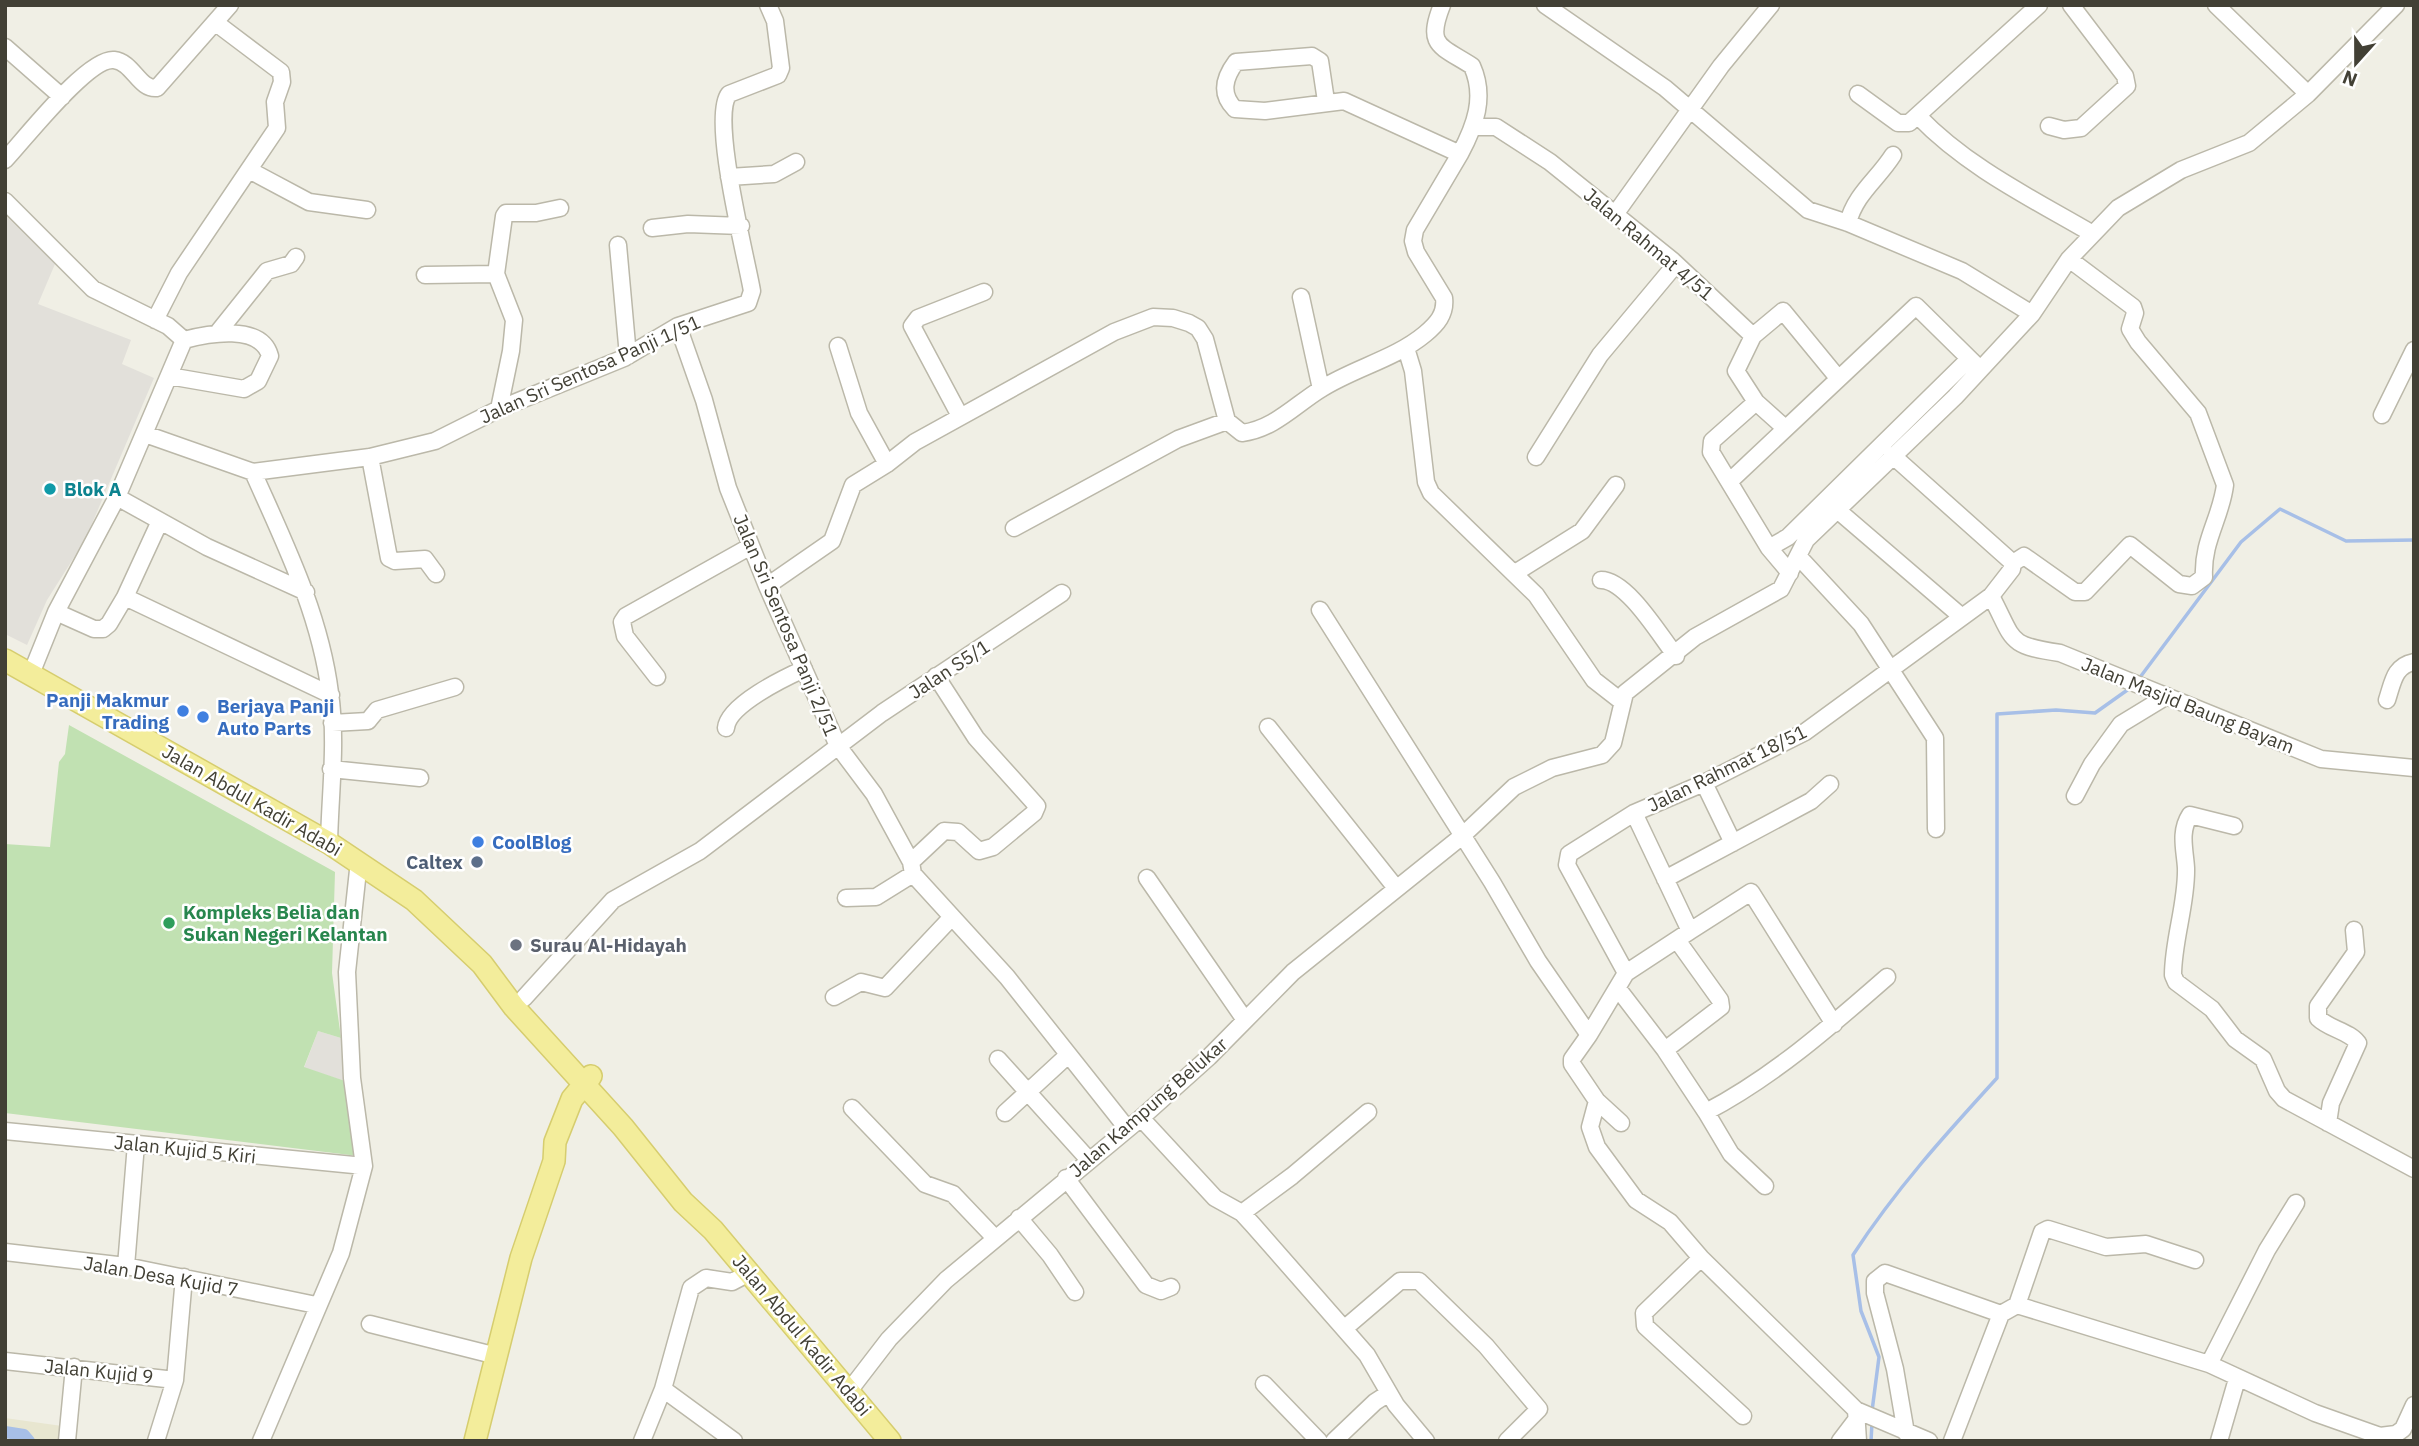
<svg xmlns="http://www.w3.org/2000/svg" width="2419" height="1446" font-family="'IBM Plex Sans',sans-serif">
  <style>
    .industrial { fill: #e2e0da }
    .education { fill: #e8e6d0 }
    .green { fill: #c1e1b2 }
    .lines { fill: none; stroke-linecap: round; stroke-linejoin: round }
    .stream { stroke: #a7bfe7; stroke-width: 3.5 }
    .canal { stroke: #a7bfe7; stroke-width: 12 }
    .minor-casing { stroke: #bbb8a9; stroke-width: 19 }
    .major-casing { stroke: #d6cd6e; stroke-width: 24 }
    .minor { stroke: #fff; stroke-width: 16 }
    .major { stroke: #f3ed9b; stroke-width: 21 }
    .culture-dot { fill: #0f9aa8; stroke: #fff; stroke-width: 2.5 }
    .shop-dot { fill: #3f7fe0; stroke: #fff; stroke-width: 2.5 }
    .service-dot { fill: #5c6f8a; stroke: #fff; stroke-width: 2.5 }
    .leisure-dot { fill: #2e9e5b; stroke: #fff; stroke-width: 2.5 }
    .worship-dot { fill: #6b7280; stroke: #fff; stroke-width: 2.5 }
    .labels { text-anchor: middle; stroke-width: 5; stroke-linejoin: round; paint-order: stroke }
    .street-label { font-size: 19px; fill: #424035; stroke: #fff }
    .culture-label { font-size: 19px; font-weight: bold; fill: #0d838f; stroke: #fff; text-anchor: start }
    .shop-label { font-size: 19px; font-weight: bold; fill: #366cbe; stroke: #fff; text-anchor: start }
    .service-label { font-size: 19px; font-weight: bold; fill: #4e5e75; stroke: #fff; text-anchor: end }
    .leisure-label { font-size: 19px; font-weight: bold; fill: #27864d; stroke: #fff; text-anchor: start }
    .worship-label { font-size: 19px; font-weight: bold; fill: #5b616d; stroke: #fff; text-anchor: start }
  </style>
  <rect width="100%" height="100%" fill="#f0efe5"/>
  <path class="industrial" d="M 5,215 L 55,264 L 38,304 L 131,340 L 122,364 L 154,378 L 85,540 L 47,600 L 27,645 L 5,634 Z
    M 318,1031 L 341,1038 L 348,1082 L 304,1068 Z"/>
  <path class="education" d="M 5,1418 L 62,1426 L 62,1441 L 5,1441 Z"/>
  <path class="green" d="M 69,725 L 335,872 L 332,973 L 341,1038 L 318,1031 L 304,1067 L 348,1082 L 358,1156 L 5,1113 L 5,844 L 50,847 L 59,762 L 65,754 Z"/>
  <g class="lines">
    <path class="stream" d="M 2138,680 L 2241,542 L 2280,509 L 2346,541 L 2414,540
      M 1872,1411 L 1879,1357 L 1861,1311 L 1853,1255 C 1895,1190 1945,1135 1997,1078 L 1997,714 L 2056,710 L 2095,713 L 2133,686
      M 1871,1441 L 1872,1423"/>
    <path class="canal" d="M 5,1432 L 24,1435 L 29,1441"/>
    <defs>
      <path id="minor" d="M 1545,5 L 1665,88 L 1808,210 L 1848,223 L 1962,271 L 2032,314
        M 2216,5 L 2308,94
        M 5,47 L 62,97
        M 1858,94 L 1898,123 L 1909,123 L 2039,5
        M 1326,101 L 1320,61 L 1312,56 L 1236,62 C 1224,78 1220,94 1235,109 L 1265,111 L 1344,101 L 1460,154 C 1475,126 1486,97 1472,66 C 1439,45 1426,46 1442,5
        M 1918,116 C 1967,167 2031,198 2091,233
        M 2049,126 L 2064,130 L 2081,128 L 2127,86 L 2125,76 L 2071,5
        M 1474,127 L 1496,127 L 1550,162 L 1673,261 L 1753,336 L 1736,371 L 1756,402
        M 5,160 C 25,139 88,57 114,60 C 133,62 139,90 157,88 L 230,5
        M 249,170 L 309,202 L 367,210
        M 729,177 L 774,174 L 796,162
        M 5,201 L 93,289 L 168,326 L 184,340 L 117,497 L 56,612 L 31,674
        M 1616,213 L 1721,66 L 1771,5
        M 1848,223 C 1855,194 1878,179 1893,155
        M 652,228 L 688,224 L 741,226
        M 618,245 L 628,356
        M 425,275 L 496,274
        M 1301,297 L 1321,389
        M 155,320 L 179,273 L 277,128 L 275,102 L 282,82 L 281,72 L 216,23
        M 678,326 L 704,400 L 728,488 L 767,586 L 838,746 L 874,794 L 911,862 L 913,874 L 1007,977 L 1126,1127
        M 219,331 L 267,271 L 291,264 L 296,257
        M 1753,336 L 1783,311 L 1838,378
        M 838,346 L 859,413 L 887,464 L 915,442 L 1114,332 L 1153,317 L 1173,318 L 1189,323 L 1198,328 L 1205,339 L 1227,421 L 1178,439 L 1014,528
        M 1406,348 L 1413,371 L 1426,482 L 1431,493 L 1536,595 L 1594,680 L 1621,701
        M 169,376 L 244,389 L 258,381 L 270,356 C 261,323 207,334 184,340
        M 499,409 L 511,351 L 514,320 L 496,274 L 504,216 L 506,213 L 536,213 L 560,208
        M 2382,415 L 2414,350
        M 960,416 L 912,326 L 918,318 L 984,292
        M 1227,421 L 1242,433 C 1274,429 1295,405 1321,389 C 1354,368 1395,359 1425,334 C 1437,324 1446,314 1444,298 L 1416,252 L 1413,241 L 1415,230 L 1460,154
        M 1785,428 L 1756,402 L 1712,441 L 1711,452 L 1769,548 L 1790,573
        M 145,434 L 253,472 L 370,457 L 435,441 L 499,409 L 624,358 L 678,326 L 748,303 L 752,291 C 746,256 710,117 729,94 L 778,75 L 781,68 L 775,21 L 768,5
        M 1892,455 L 2013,563
        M 370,457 L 389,558 L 395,561 L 425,559 L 436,574
        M 1536,457 L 1600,355 L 1676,264
        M 253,472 C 285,544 320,614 330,693 C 337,742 330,794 329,843
        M 1729,482 L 1916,306 L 1980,369
        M 117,497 L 207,547 L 306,592
        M 1835,508 L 1962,617
        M 1769,548 L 1788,537 L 1969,359
        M 1798,556 L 1861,624 L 1935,738 L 1936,829
        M 2013,563 L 2024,556 L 2075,592 L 2085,592 L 2130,545 L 2179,584 L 2192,586 L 2204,577 C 2202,541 2221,518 2225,485 L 2198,413 L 2138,342 L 2130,329 L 2135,313 L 2133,307 L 2069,259
        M 1515,573 L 1582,531 L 1616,485
        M 1601,580 C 1627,580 1660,636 1676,656
        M 767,586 L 832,541 L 853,485 L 887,464
        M 1991,596 C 2015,641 2006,645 2060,653 L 2321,759 L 2414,768
        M 125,597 L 160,521
        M 1320,610 L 1492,882 L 1538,961 L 1589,1035 L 1626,973 L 1690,931 L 1634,813
        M 56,612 L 94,629 L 103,629 L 109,624 L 125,597 L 331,695
        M 657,677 L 625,636 L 622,622 L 626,616 L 751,546
        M 2387,700 C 2393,682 2394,666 2414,662
        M 332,723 L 368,721 L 377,710 L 455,687
        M 1268,727 L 1396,888
        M 726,728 C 728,705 784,678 804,669
        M 331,769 L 420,778
        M 1704,783 L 1733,843
        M 2075,796 L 2092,764 L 2121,724 L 2167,696
        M 2234,826 L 2190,815 C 2179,832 2185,850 2186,868 C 2187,903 2173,940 2173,975 L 2176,982 L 2212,1009 L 2235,1039 L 2263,1059 L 2277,1091 L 2284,1099 L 2414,1169
        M 911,862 L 944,831 L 958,832 L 979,851 L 993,847 L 1034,813 L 1037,806 L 976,738 L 936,676
        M 1147,878 L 1245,1020
        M 1665,879 L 1811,801 L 1830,784
        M 846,898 L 876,897 L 913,874
        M 1690,931 L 1751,892 L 1834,1024
        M 1626,973 L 1567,865 L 1569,854 L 1634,813 L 1704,783 L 1805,732 L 1991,596 L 2012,569 L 2013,563
        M 1619,990 L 1665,1050 L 1706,1112 C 1773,1077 1831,1026 1887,977
        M 834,997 L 861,982 L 885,988 L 951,918
        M 524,998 L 613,900 L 700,851 L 882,713 L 1062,593
        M 1589,1035 L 1572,1059 L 1572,1064 L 1597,1101 L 1590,1127 L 1597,1147 L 1636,1200 L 1670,1222 L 1701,1258 L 1856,1410 L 1929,1441
        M 1665,1050 L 1721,1007 L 1720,1000 L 1677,940
        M 998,1059 L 1088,1159
        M 1597,1101 L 1621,1123
        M 852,1108 L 925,1184 L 953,1194 L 995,1238
        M 1706,1112 L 1731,1154 L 1765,1186
        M 1005,1113 L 1068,1055
        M 1141,1118 L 1215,1198 L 1242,1213 L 1253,1225 L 1367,1355 L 1396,1405 L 1426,1441
        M 2328,1123 L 2331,1103 L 2358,1043 C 2349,1031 2329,1029 2318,1018 L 2318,1006 L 2356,952 L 2354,930
        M 5,1131 L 364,1166
        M 1066,1178 L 1146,1285 L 1161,1291 L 1171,1287
        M 1242,1213 L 1292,1176 L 1368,1112
        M 1019,1218 L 1050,1255 L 1075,1292
        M 5,1252 L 126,1266 L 316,1305
        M 1701,1258 L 1644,1313 L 1645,1326 L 1743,1416
        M 126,1266 L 136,1144
        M 2017,1305 L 2042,1232 L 2048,1229 L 2106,1247 L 2146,1244 L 2195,1260
        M 2001,1314 L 2017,1305 L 2209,1364 L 2315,1413 L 2380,1436 L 2396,1434 L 2403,1429 L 2414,1405
        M 370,1324 L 497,1356
        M 1345,1328 L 1400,1281 L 1419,1281 L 1486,1346 L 1539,1409 L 1507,1441
        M 5,1361 L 175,1380 L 184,1277
        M 2209,1364 L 2267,1250 L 2296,1203
        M 1264,1384 L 1319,1441
        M 663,1389 L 734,1441
        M 849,1391 L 889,1339 L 946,1280 L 1141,1118 L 1209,1057 L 1293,972 L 1461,837 L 1514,787 L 1552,768 L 1602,755 L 1613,743 L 1625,693 L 1695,637 L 1781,589 L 1806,540 L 1955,397 L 2032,314 L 2069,259 L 2118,208 L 2181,170 L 2249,143 L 2308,94 L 2396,5
        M 1856,1410 L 1858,1441
        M 1906,1433 L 1895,1369 L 1875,1293 L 1875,1281 L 1885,1273 L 2001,1314 L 1952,1441
        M 67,1441 L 74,1367
        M 156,1441 L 175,1380
        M 261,1441 L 341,1253 L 364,1166 L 352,1078 L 347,972 L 359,861
        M 642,1441 L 663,1389 L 691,1288 L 706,1278 L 732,1282 L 749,1273
        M 1334,1441 L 1375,1402 L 1389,1393
        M 1840,1441 L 1856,1420
        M 2219,1441 L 2237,1379"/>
      <path id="major" d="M 5,660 L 329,843 L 414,900 L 482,964 L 514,1007 L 623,1127 L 683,1202 L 713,1230 L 890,1441
        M 475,1441 L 521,1258 L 554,1161 L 555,1142 L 572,1099 L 591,1076"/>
    </defs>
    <use href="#minor" class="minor-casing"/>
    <use href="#major" class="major-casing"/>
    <use href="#minor" class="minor"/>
    <use href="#major" class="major"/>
  </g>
  <circle class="culture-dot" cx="50" cy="489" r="7"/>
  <g class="shop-dot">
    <circle cx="183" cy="711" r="7"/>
    <circle cx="203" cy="717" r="7"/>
    <circle cx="478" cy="842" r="7"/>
  </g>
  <circle class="service-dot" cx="477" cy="862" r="7"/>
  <circle class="leisure-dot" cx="169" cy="923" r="7"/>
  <circle class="worship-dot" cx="516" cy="945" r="7"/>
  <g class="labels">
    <g class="street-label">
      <text transform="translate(1649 244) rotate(40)" y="7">Jalan Rahmat 4/51</text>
      <text transform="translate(590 369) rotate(-24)" y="7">Jalan Sri Sentosa Panji 1/51</text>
      <text transform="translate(786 625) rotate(67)" y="7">Jalan Sri Sentosa Panji 2/51</text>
      <text transform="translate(949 669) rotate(-33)" y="7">Jalan S5/1</text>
      <text transform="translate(2188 705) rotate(22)" y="7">Jalan Masjid Baung Bayam</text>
      <text transform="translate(1727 768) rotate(-26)" y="7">Jalan Rahmat 18/51</text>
      <text transform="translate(252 800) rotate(30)" y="7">Jalan Abdul Kadir Adabi</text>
      <text transform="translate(1148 1107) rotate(-41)" y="7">Jalan Kampung Belukar</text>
      <text transform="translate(185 1149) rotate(6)" y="7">Jalan Kujid 5 Kiri</text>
      <text transform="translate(161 1276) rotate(10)" y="7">Jalan Desa Kujid 7</text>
      <text transform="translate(802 1335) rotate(50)" y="7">Jalan Abdul Kadir Adabi</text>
      <text transform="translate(99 1371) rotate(6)" y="7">Jalan Kujid 9</text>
    </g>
    <g class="culture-label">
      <text x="64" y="496">Blok A</text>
    </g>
    <g class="shop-label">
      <text x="169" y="707" text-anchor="end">Panji Makmur<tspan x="169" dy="22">Trading</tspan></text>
      <text x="217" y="713">Berjaya Panji<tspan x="217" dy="22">Auto Parts</tspan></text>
      <text x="492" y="849">CoolBlog</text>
    </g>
    <g class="service-label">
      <text x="463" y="869">Caltex</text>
    </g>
    <g class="leisure-label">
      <text x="183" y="919">Kompleks Belia dan<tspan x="183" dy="22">Sukan Negeri Kelantan</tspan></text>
    </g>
    <g class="worship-label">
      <text x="530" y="952">Surau Al-Hidayah</text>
    </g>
  </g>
  <rect width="2419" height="1446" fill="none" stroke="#424035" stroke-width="14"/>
  <g transform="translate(2356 63) rotate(201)" stroke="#ffffff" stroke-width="5" paint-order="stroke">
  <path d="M0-5L12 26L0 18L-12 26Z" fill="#424035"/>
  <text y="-10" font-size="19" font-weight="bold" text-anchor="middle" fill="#424035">N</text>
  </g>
</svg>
